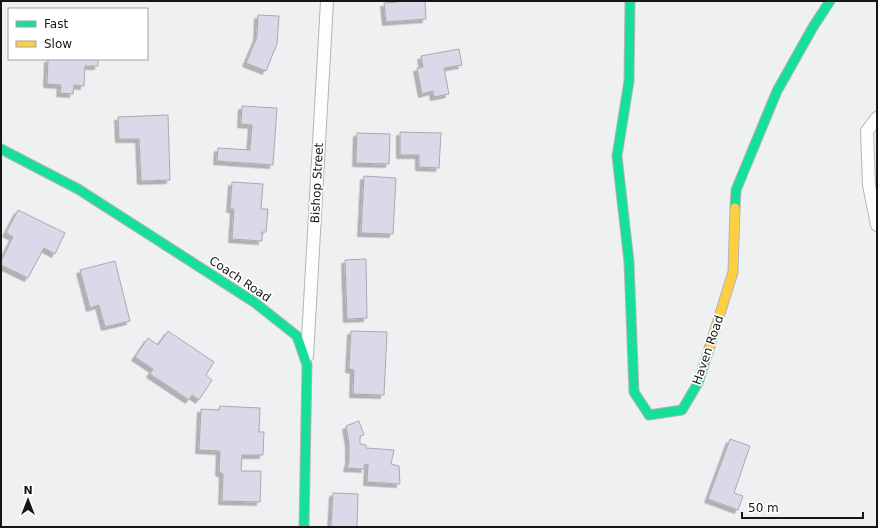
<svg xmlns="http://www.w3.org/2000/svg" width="878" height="528" font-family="'DejaVu Sans',sans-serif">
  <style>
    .building { fill: #dcd7e9; stroke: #aaaaab; filter: url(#shadow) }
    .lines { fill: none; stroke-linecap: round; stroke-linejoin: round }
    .street-casing { stroke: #b4b5b5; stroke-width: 14 }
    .fast-casing { stroke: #b4b5b5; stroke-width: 11 }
    .slow-casing { stroke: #b4b5b5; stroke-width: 11 }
    .street { stroke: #fdfdfd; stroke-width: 12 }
    .fast { stroke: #16e098; stroke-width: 9 }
    .slow { stroke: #ffcf43; stroke-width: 9 }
    .labels { text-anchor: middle; stroke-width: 3.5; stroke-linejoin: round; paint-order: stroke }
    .street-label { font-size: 12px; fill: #161617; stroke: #fff }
  </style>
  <defs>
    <filter id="shadow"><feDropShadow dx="-3.5" dy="3.5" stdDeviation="0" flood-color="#0004"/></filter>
  </defs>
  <rect width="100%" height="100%" fill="#eff0f1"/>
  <path class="building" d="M 398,1 L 425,1 L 426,19 L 386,22 L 384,3 L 398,2 Z
    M 258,15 L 279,16 L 277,44 L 266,71 L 246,63 L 257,37 Z
    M 459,49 L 462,65 L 444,68 L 449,94 L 434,97 L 433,91 L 422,94 L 417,68 L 423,67 L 421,56 Z
    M 48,59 L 98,59 L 98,66 L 85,66 L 84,86 L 74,85 L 73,94 L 60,93 L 61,85 L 47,84 Z
    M 242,106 L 277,108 L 273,165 L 217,161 L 218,148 L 250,150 L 252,125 L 241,124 Z
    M 168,115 L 170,180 L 141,181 L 139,139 L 119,139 L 118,117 Z
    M 400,132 L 441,133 L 439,168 L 419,167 L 419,155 L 400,155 Z
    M 357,133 L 390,134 L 389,164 L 356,163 Z
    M 364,176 L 396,178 L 393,234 L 361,233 Z
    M 232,182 L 263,184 L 261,209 L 268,209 L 266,232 L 262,232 L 262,241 L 232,239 L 234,209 L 230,209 Z
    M 18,210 L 65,233 L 55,254 L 44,248 L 28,278 L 1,265 L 1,261 L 13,237 L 6,233 Z
    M 366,259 L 367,318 L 347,319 L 345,260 Z
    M 115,261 L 130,321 L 105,327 L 99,305 L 90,308 L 80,270 Z
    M 168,331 L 214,362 L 206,375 L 212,380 L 199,400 L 192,395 L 189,400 L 150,374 L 153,369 L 135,357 L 148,338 L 158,345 Z
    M 351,331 L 387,332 L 384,395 L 353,394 L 354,370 L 349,369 Z
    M 220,406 L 260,408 L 259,432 L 264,432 L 263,455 L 242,455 L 241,471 L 261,471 L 260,502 L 222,501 L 223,474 L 219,472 L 220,451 L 199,450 L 201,409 L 219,410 Z
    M 359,421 L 364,435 L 360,436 L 360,444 L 366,445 L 366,448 L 394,450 L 391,464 L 399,466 L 400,484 L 367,482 L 368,464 L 364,465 L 365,469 L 347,468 L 349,461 L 349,443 L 346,426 Z
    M 730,439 L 750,446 L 734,493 L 743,496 L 738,510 L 708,499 Z
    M 333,493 L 358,494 L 357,527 L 331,527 Z"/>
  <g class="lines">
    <defs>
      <path id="street" d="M 877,118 L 867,131 L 869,185 L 877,225
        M 307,356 L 327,1"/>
      <path id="fast" d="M 630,1 L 629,81 L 617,156 L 629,262 L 634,392 L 649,415 L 682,410 L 698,383 L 710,346
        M 1,149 L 78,189 L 254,302 L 297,336 L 307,365 L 304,527
        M 735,208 L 736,190 L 777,91 L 813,27 L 830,1"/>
      <path id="slow" d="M 710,346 L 733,272 L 735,208"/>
    </defs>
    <use href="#street" class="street-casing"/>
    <use href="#fast" class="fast-casing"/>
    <use href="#slow" class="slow-casing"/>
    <use href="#street" class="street"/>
    <use href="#fast" class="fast"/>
    <use href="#slow" class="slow"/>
  </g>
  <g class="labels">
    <g class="street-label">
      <text transform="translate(317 183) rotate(-87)" y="4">Bishop Street</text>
      <text transform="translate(240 279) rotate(34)" y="4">Coach Road</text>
      <text transform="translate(708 350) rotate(-71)" y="4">Haven Road</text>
    </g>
  </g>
  <rect width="878" height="528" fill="none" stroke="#161617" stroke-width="4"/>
  <rect x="8" y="8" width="140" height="52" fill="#ffffff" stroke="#a2a2a2"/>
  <rect x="16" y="21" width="20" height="6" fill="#16e098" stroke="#a2a2a2"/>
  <text x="44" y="28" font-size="12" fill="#161617">Fast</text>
  <rect x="16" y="41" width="20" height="6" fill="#ffcf43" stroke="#a2a2a2"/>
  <text x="44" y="48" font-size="12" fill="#161617">Slow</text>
  <g transform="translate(28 500)" stroke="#ffffff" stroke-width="3" paint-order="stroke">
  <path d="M0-3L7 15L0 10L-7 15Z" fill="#161617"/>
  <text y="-6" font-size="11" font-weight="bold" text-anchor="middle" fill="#161617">N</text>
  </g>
  <path d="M742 512v6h121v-6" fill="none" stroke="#161617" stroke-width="2"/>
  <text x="748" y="512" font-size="12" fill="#161617" stroke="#ffffff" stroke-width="3" paint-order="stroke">50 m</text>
</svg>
